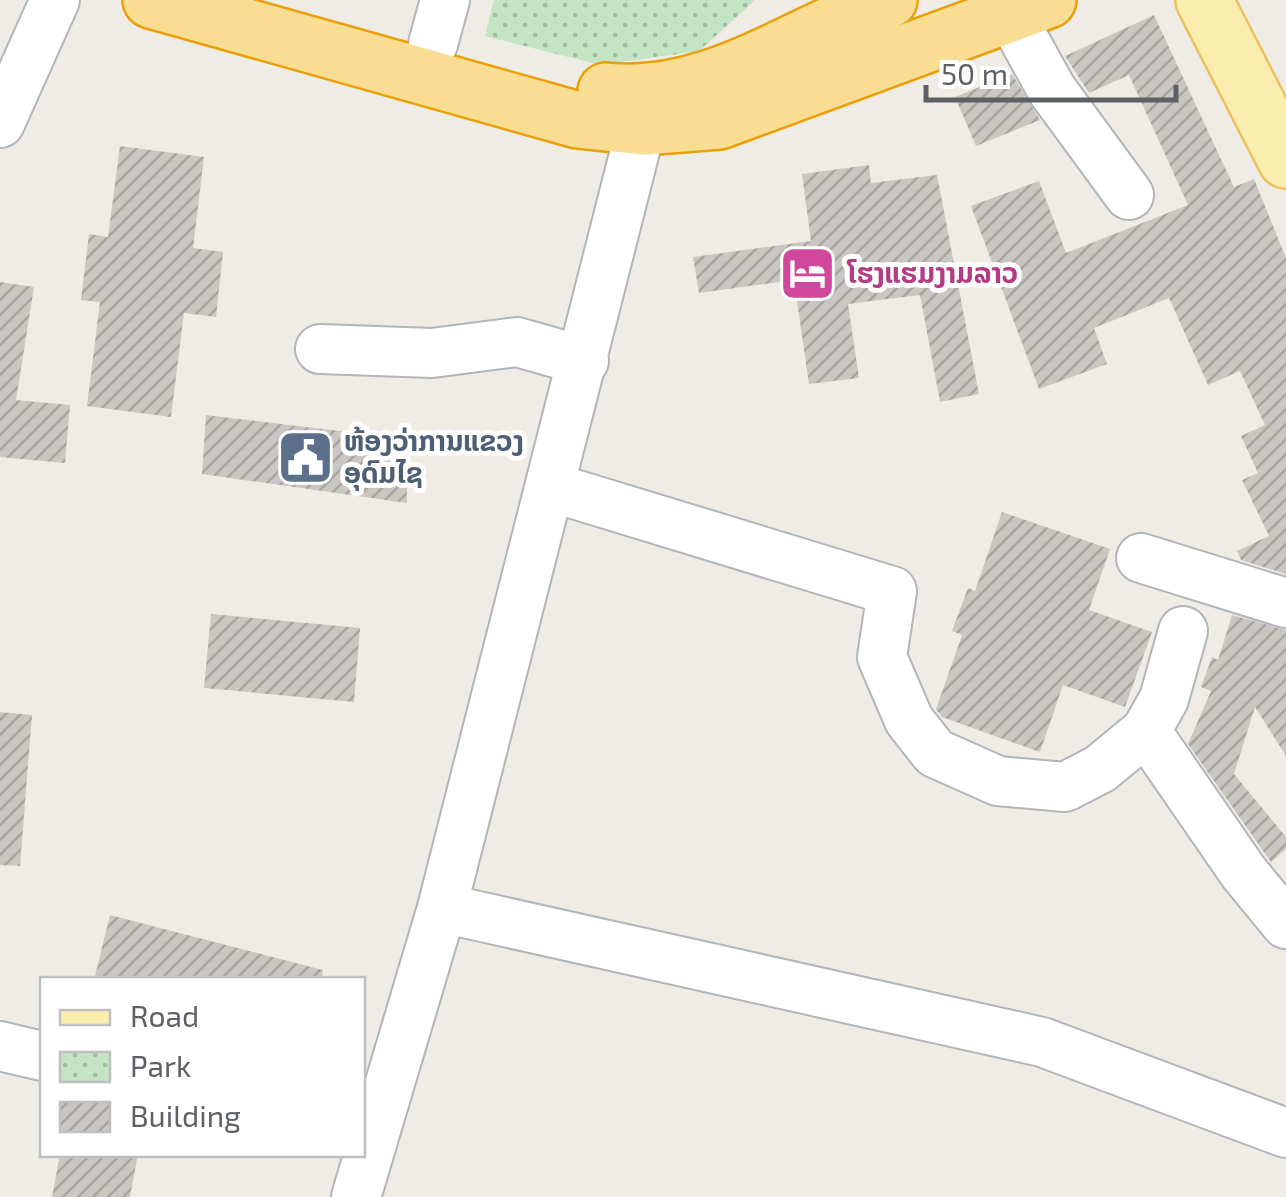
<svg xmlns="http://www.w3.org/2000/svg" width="1286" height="1197" font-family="'Exo 2','Noto Sans Lao',sans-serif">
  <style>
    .park { fill: url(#park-dots) }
    .building { fill: url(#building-hatch) }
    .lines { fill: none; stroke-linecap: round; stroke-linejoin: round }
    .minor-casing { stroke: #b2b5b9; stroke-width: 52 }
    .major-casing { stroke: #ebc261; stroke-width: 60 }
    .highway-casing { stroke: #e9a00a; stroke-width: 60 }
    .minor { stroke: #fff; stroke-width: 48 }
    .major { stroke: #fbedad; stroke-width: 55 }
    .highway { stroke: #f8dd92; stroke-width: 55 }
    .labels { text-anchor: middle; stroke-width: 10; stroke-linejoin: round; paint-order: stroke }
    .hotel-label { font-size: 28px; font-weight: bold; fill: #b23c85; stroke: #fff; text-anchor: start }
    .service-label { font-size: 28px; font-weight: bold; fill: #4e5e75; stroke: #fff; text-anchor: start }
  </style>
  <defs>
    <pattern id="park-dots" width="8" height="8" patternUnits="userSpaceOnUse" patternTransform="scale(2.5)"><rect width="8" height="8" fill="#c3e5c3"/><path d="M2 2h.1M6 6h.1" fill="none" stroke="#a2bda2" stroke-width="1.8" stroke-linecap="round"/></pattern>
    <pattern id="building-hatch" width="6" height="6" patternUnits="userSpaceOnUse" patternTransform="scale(2.5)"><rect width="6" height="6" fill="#cac7c2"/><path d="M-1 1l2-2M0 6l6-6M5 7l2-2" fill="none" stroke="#a7a5a1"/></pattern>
  </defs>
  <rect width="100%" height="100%" fill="#eeece5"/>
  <path class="park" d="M 494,0 L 755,0 L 699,51 L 600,65 L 485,36 Z"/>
  <path class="building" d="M 1154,15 L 1234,187 L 1254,179 L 1286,258 L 1286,574 L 1241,560 L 1237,551 L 1269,536 L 1242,480 L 1258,473 L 1241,436 L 1265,425 L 1240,371 L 1208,385 L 1169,298 L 1094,328 L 1107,364 L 1039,389 L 971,206 L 1039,181 L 1066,253 L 1188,205 L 1129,75 L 1089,93 L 1065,56 Z
    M 1012,74 L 1040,120 L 976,146 L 955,97 Z
    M 120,146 L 204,157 L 193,248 L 223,252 L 216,317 L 184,313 L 171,417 L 87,406 L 100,302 L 81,300 L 89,234 L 108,237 Z
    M 869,165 L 871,183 L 937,175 L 979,394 L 940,402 L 920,295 L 848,304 L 859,378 L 809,384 L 794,280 L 699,293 L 693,257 L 811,241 L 802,174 Z
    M 0,282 L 34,287 L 16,400 L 70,405 L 65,463 L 0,457 Z
    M 206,415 L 406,439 L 407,503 L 202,474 Z
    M 1002,512 L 1110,549 L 1089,610 L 1152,632 L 1125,707 L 1063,685 L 1040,752 L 942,717 L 936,709 L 962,635 L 952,631 L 968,588 L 975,591 Z
    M 211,614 L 360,628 L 354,702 L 204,688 Z
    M 1232,615 L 1286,630 L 1286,756 L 1255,707 L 1234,774 L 1286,837 L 1286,849 L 1271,862 L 1188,744 L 1211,691 L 1201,687 L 1212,657 L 1218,660 Z
    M 0,712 L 32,715 L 20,866 L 0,865 Z
    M 110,915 L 323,970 L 322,980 L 94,980 Z
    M 60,1154 L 138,1154 L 130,1197 L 52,1197 Z"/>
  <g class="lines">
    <defs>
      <path id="minor" d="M 1010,14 L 1052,90 L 1129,195
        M 433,44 L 445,0
        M 0,123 L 55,0
        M 320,349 L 432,353 L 517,342 L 584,361
        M 551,487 L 892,591 L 882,657 L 909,720 L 935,753 L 998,781 L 1065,787 L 1100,769 L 1146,731 L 1164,699 L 1183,631
        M 1141,558 L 1286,603
        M 1146,731 L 1244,873 L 1286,924
        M 442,908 L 1042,1042 L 1286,1133
        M 0,1046 L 42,1056
        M 356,1197 L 442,908 L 650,92"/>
      <path id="major" d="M 1204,0 L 1286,160"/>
      <path id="highway" d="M 151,0 L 578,120 L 643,127 L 719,121 L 1048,0
        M 606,91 C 709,102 795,34 889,0"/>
    </defs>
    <use href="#minor" class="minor-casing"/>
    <use href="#major" class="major-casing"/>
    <use href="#highway" class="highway-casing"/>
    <use href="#minor" class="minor"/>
    <use href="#major" class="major"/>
    <use href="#highway" class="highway"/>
  </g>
  <defs>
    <symbol id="hotel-square" viewBox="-11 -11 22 22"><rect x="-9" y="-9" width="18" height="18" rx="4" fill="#d1479c" stroke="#fff"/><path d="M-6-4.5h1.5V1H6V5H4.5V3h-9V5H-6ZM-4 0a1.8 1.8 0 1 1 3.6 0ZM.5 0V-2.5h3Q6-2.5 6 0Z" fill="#fff"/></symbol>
    <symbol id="civic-square" viewBox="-11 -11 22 22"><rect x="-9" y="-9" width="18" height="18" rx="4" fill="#5c6f8a" stroke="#fff"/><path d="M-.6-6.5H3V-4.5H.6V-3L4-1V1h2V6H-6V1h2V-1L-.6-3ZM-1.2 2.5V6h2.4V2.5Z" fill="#fff"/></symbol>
  </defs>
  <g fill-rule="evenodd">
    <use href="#hotel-square" x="776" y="242" width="63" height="63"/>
    <use href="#civic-square" x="274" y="426" width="63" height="63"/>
  </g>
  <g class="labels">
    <g class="hotel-label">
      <text x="847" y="283">ໂຮງແຮມງາມລາວ</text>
    </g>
    <g class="service-label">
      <text x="344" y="451">ຫ້ອງວ່າການແຂວງ<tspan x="344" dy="32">ອຸດົມໄຊ</tspan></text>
    </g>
  </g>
  <rect x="40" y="977" width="325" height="180" fill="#ffffff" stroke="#bebfc1" stroke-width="2.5"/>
  <rect x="60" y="1010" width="50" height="15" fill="#fbedad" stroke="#bebfc1" stroke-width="2.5"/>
  <text x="130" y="1027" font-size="30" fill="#5d6065">Road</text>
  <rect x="60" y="1052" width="50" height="30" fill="url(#park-dots)" stroke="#bebfc1" stroke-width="2.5"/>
  <text x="130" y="1077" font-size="30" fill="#5d6065">Park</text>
  <rect x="60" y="1102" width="50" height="30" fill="url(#building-hatch)" stroke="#bebfc1" stroke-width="2.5"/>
  <text x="130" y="1127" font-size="30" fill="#5d6065">Building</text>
  <path d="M926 85v15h250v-15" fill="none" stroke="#5d6065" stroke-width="5"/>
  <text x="941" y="85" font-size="30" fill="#5d6065" stroke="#ffffff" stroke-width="8" paint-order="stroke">50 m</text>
</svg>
